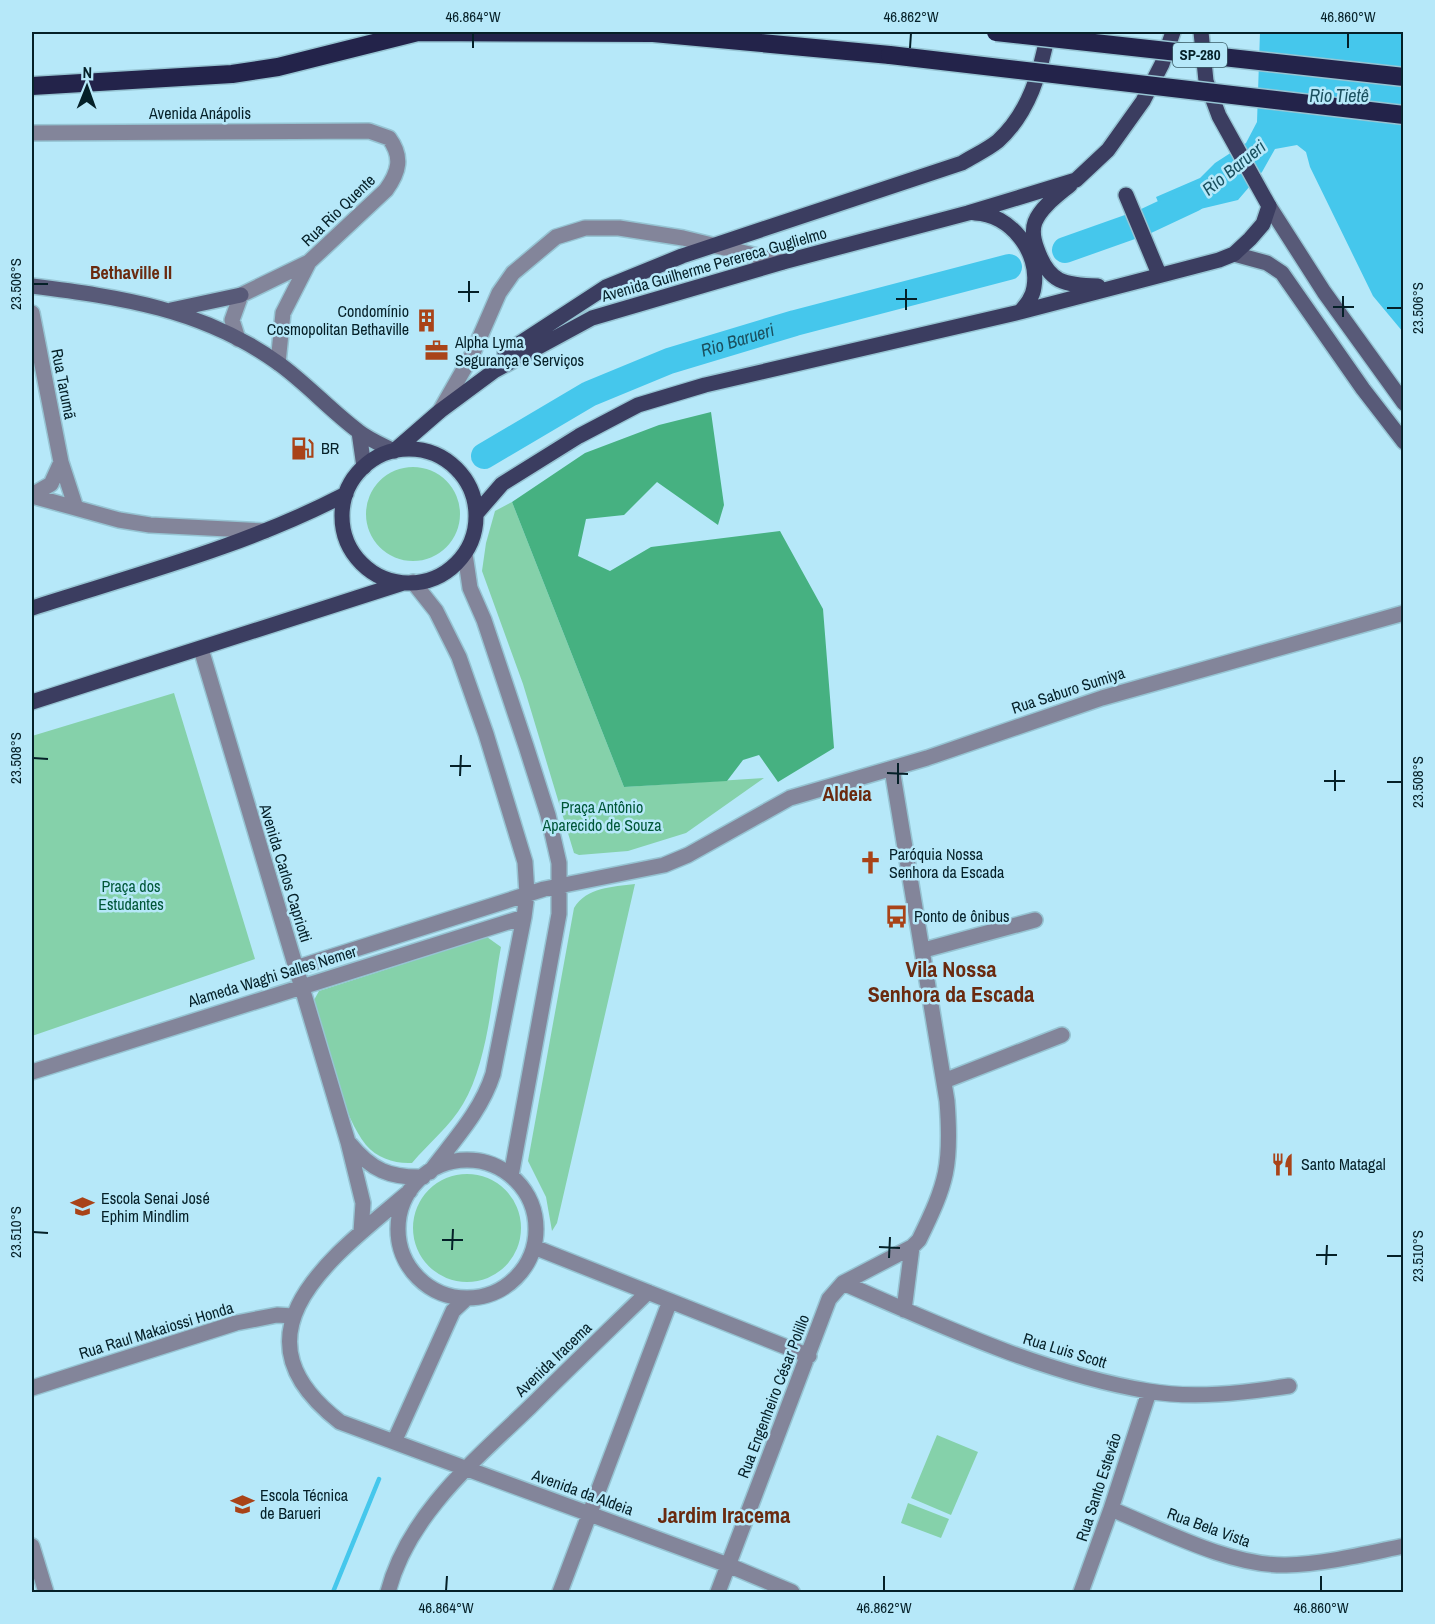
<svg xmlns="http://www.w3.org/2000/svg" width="1435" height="1624" font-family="'Archivo Narrow',sans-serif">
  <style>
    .green { fill: #85d1aa }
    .forest { fill: #46b181 }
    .water { fill: #45c7ec }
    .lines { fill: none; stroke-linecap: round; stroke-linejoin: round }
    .stream { stroke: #45c7ec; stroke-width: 4.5 }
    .river { stroke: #45c7ec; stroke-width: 26 }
    .street-casing { stroke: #96c4d3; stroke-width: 18 }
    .secondary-casing { stroke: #96c4d3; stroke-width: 18 }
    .primary-casing { stroke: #96c4d3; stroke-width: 18 }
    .highway-casing { stroke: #96c4d3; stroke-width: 21 }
    .street { stroke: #83859a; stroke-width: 15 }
    .secondary { stroke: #585a78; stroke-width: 15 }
    .primary { stroke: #3b3d60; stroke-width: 15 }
    .highway { stroke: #23234a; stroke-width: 18 }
    .highway-bridge-casing { stroke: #96c4d3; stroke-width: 21; stroke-linecap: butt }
    .highway-bridge { stroke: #23234a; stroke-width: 18 }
    .ticks { fill: none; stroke: #052028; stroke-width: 2 }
    .labels { text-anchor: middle; stroke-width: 5; stroke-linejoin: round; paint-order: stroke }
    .shield { fill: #b6e8f9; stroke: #3a5c67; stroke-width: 1.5 }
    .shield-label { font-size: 15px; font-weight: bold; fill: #052028 }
    .street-label { font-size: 16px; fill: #052028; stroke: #b6e8f9 }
    .poi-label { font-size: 16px; fill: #052028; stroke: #b6e8f9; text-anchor: start }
    .park-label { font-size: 16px; fill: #005738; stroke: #b6e8f9 }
    .water-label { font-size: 18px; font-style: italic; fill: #1a505f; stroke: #b6e8f9 }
    .neighbourhood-label { font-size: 18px; font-weight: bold; fill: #6a2a0f; stroke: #b6e8f9 }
    .quarter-label { font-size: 20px; font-weight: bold; fill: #6a2a0f; stroke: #b6e8f9 }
    .district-label { font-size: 22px; font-weight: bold; fill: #6a2a0f; stroke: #b6e8f9 }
    .neatline { fill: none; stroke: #052028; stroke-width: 2 }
    .ticks-label { font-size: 15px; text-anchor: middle; fill: #052028 }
  </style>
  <rect width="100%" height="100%" fill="#b6e8f9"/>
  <path class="green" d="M366 514a47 47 0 1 1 94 0a47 47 0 1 1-94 0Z
    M 512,502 L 624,787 L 764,778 L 686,833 L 628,851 L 579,855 L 574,853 L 523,684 L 482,571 L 486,543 L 495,511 Z
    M 174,693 L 255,959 L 32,1036 L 32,736 Z
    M 635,884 L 557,1223 L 552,1231 L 546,1197 L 528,1161 L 574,908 C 587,887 612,887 635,884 Z
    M 487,937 L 501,947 C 492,995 488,1062 463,1104 C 451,1125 428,1144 412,1163 C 395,1164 377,1158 366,1145 C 340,1112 326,1041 314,1000 L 319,991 Z
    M413 1228a54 54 0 1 1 108 0a54 54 0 1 1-108 0Z
    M 937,1435 L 978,1452 L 951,1515 L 911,1498 Z
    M 908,1503 L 949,1519 L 941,1538 L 901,1523 Z"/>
  <path class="forest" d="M 711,412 L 724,505 L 718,525 L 657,482 L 624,515 L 586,519 L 578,556 L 610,571 L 651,547 L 780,531 L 823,609 L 834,748 L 778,782 L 759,755 L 743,760 L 727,781 L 624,787 L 512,502 L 585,453 L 659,425 Z"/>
  <path class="water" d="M 1260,32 L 1403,32 L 1403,332 L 1373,296 L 1310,167 L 1306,152 L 1297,145 L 1275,149 L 1262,172 L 1238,200 L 1192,211 L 1167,224 L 1156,197 L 1200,178 L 1215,163 L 1246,143 L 1257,122 Z"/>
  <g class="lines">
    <path class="stream" d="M 333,1592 L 379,1479"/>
    <g class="river">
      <path d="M 1065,250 L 1144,222 L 1193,199"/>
      <path id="s1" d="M 484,456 L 589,394 L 669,361 L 795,323 L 1009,267"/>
    </g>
    <defs>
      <path id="street" d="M 32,133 L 369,131 L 389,138 C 403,157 399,172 386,190 L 309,262 L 241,295 L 232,320 L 238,339
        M 32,313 L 61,462 L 76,508
        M 278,363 L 283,313 L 309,262
        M 440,411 L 472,355 L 499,293 L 513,273 L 556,237 L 585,228 L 619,228 L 683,238 L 783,262
        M 32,495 L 51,484 L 61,462
        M 32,496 L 119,520 L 150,525 L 265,531
        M 465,554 L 470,588 L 484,620 L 526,746 L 548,815 L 559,863 L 559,914 L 511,1176
        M 413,582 L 436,611 L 459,657 L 486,734 L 525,862 L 527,894 L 524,917 L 493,1074 C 481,1112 453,1141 430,1172
        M 201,649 L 348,1142 L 363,1203 L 361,1232
        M 924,950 L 1035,920
        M 296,968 L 544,889 L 664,865 L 688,855 L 790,798 L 927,758 L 1102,698 L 1404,613
        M 32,1072 L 524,917
        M 944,1081 L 1062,1035
        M 350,1144 C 371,1170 390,1178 423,1177
        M398 1229a69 69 0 1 1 138 0a69 69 0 1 1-138 0Z
        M 410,1191 C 336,1254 223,1332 340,1422 L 728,1565 L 792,1592
        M 534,1247 L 809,1356
        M 843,1283 C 940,1325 1042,1373 1148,1391 C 1193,1399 1243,1393 1289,1386
        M 904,1310 L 912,1247
        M 32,1388 L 236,1323 L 277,1315 L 293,1316
        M 394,1442 L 453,1311 L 467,1298
        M 1111,1509 C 1163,1530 1229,1566 1286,1565 C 1325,1564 1365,1554 1404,1546
        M 32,1546 L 46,1592
        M 388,1592 C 408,1515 474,1461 530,1407 C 569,1368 609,1330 648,1292
        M 560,1592 L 670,1301
        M 718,1592 L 829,1299 L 843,1283 L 912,1247 L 919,1240 C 947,1183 952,1165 947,1101 L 892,769
        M 1081,1592 L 1111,1509 L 1149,1392"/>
      <path id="secondary" d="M 1269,206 L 1324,292 L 1404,403
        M 1234,254 L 1267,263 L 1282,273 L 1363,389 L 1404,442
        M 32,286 C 120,297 203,309 278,363 C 306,383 330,410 358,431 C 368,439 382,445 394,451
        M 171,310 L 241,295
        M 359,432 L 364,467"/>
      <path id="primary" d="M 1070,185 C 1058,195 1041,207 1035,222 C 1032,230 1034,241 1037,249 C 1049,283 1064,285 1098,286
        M 1126,195 L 1159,274
        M 975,213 C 1010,214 1040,252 1034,287 C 1033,297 1026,305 1020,312
        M 505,353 L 606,287 L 682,256 L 962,163 C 973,156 987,150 998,141 C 1029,113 1041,71 1048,32
        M342 516a67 67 0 1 1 134 0a67 67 0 1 1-134 0Z
        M 394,451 L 440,411 L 494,371 L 592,318 L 783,262 L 968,213 L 1076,180 L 1108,150 L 1143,101 L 1162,64 L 1173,32
        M 476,514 L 502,484 L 579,436 L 638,405 L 705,385 L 1020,312 L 1219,260 L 1234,254 L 1250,239 L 1263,224 L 1269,206 L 1219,116 L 1206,81 L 1201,32
        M 32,608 C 138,574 246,546 346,494
        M 32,702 L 403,583"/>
      <path id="highway" d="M 411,32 L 653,33 L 890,55
        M 32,86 L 232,74 L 278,67 L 418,32"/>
    </defs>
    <use href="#street" class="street-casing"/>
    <use href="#secondary" class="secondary-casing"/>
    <use href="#primary" class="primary-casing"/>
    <use href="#highway" class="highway-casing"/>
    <use href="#street" class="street"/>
    <use href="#secondary" class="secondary"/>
    <use href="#primary" class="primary"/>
    <use href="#highway" class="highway"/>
    <defs>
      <path id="highway-bridge" d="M 996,32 L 1404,77
        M 890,55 L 1404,115"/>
    </defs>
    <use href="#highway-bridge" class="highway-bridge-casing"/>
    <use href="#highway-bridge" class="highway-bridge"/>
  </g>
  <path class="ticks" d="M 473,48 L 473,33M 910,48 L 911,33M 1348,48 L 1348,33M 33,284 L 48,284M 458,292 L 479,292M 896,299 L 917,299M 469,302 L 469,281M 1333,307 L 1354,307M 1387,308 L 1402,308M 906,310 L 906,289M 1343,317 L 1343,296M 33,758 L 48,759M 450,766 L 471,766M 887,773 L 908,774M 460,776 L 461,755M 1324,781 L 1345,781M 1387,782 L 1402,782M 898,784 L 898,763M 1335,791 L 1335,770M 33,1232 L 48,1233M 442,1240 L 463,1240M 879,1247 L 900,1248M 452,1250 L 453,1229M 1316,1255 L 1337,1255M 1387,1256 L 1402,1256M 889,1258 L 890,1237M 1326,1265 L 1327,1245M 446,1591 L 447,1576M 884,1591 L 884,1576M 1321,1591 L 1321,1576"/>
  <defs>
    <symbol id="building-bare" viewBox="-9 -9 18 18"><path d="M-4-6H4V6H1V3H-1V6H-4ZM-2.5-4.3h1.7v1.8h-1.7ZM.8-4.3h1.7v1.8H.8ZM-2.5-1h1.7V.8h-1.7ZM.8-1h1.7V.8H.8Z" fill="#a94318" stroke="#b6e8f9" stroke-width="2.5" paint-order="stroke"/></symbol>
    <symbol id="office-bare" viewBox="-9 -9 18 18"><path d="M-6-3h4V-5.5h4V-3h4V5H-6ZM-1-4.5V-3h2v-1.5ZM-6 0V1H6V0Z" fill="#a94318" stroke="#b6e8f9" stroke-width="2.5" paint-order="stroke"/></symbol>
    <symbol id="fuel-bare" viewBox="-9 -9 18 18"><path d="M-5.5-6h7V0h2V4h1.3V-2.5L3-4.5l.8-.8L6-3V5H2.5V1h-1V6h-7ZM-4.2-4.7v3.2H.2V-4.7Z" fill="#a94318" stroke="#b6e8f9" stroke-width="2.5" paint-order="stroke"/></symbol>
    <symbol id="church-bare" viewBox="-9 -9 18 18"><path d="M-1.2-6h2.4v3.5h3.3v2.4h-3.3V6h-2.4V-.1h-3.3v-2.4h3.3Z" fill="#a94318" stroke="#b6e8f9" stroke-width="2.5" paint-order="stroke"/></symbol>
    <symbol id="bus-bare" viewBox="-9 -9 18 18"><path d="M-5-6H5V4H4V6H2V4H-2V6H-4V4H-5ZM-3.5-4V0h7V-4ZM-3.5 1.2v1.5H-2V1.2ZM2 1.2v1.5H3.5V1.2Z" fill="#a94318" stroke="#b6e8f9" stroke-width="2.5" paint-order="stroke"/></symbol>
    <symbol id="restaurant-bare" viewBox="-9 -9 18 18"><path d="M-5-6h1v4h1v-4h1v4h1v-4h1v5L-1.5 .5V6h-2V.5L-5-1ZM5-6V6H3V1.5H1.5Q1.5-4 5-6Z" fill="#a94318" stroke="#b6e8f9" stroke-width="2.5" paint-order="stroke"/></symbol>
    <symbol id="university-bare" viewBox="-9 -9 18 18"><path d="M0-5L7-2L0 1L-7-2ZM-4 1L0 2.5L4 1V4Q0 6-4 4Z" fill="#a94318" stroke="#b6e8f9" stroke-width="2.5" paint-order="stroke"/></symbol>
  </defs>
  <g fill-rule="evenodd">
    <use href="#building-bare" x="410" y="304" width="33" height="33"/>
    <use href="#office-bare" x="420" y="334" width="33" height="33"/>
    <use href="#fuel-bare" x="286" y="432" width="33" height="33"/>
    <use href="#church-bare" x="854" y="846" width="33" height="33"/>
    <use href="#bus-bare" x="880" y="900" width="33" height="33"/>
    <use href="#restaurant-bare" x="1266" y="1148" width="33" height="33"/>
    <use href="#university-bare" x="66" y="1190" width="33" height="33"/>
    <use href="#university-bare" x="226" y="1488" width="33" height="33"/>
  </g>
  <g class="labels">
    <rect class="shield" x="1173" y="43" width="54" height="24" rx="4.5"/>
    <g class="shield-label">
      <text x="1200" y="60">SP-280</text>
    </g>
    <g class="street-label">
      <text x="200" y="119">Avenida Anápolis</text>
      <text transform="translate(338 210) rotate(-44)" y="6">Rua Rio Quente</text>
      <text transform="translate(714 264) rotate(-16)" y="6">Avenida Guilherme Perereca Guglielmo</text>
      <text transform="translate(64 384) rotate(79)" y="6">Rua Tarumã</text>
      <text transform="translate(1068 690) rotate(-18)" y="6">Rua Saburo Sumiya</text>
      <text transform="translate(286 873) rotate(73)" y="6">Avenida Carlos Capriotti</text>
      <text transform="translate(272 976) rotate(-17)" y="6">Alameda Waghi Salles Nemer</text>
      <text transform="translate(156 1330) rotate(-17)" y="6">Rua Raul Makaiossi Honda</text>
      <text transform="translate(1065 1350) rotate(17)" y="6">Rua Luis Scott</text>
      <text transform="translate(553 1359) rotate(-44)" y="6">Avenida Iracema</text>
      <text transform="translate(773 1396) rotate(-69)" y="6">Rua Engenheiro César Polillo</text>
      <text transform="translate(1098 1487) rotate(-72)" y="6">Rua Santo Estevão</text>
      <text transform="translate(583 1492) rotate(20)" y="6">Avenida da Aldeia</text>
      <text transform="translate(1209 1527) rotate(20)" y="6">Rua Bela Vista</text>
    </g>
    <g class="poi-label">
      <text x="409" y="317" text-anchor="end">Condomínio<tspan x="409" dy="18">Cosmopolitan Bethaville</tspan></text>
      <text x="455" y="348">Alpha Lyma<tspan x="455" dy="18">Segurança e Serviços</tspan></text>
      <text x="321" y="454">BR</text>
      <text x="889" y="860">Paróquia Nossa<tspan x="889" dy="18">Senhora da Escada</tspan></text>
      <text x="914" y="922">Ponto de ônibus</text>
      <text x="1301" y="1170">Santo Matagal</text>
      <text x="101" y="1204">Escola Senai José<tspan x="101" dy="18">Ephim Mindlim</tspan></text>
      <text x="260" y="1501">Escola Técnica<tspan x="260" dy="18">de Barueri</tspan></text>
    </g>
    <g class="park-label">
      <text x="602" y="813">Praça Antônio<tspan x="602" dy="18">Aparecido de Souza</tspan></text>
      <text x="131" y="892">Praça dos<tspan x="131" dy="18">Estudantes</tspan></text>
    </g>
    <g class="water-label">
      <text x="1339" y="102">Rio Tietê</text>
      <text transform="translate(1234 168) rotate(-39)" y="6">Rio Barueri</text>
      <text dy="6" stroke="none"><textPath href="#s1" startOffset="280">Rio Barueri</textPath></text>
    </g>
    <g class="neighbourhood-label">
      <text x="131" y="279">Bethaville II</text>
    </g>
    <g class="quarter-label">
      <text x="847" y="801">Aldeia</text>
    </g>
    <g class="district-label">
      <text x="951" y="977">Vila Nossa<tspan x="951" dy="25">Senhora da Escada</tspan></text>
      <text x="724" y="1523">Jardim Iracema</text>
    </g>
  </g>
  <rect width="1435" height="1624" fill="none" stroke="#b6e8f9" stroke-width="66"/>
  <g transform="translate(87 87) rotate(1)" stroke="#b6e8f9" stroke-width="4.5" paint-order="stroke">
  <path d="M0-4.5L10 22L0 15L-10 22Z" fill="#052028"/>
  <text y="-9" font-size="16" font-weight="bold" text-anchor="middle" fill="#052028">N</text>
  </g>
  <rect x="33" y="33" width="1369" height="1558" class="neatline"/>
  <g class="ticks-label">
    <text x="473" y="22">46.864°W</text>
    <text x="911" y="22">46.862°W</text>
    <text x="1348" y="22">46.860°W</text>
    <text transform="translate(16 284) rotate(-90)" y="5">23.506°S</text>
    <text transform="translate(1418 308) rotate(-90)" y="5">23.506°S</text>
    <text transform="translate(16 758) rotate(-90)" y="5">23.508°S</text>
    <text transform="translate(1418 782) rotate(-90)" y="5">23.508°S</text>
    <text transform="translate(16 1232) rotate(-90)" y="5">23.510°S</text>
    <text transform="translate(1418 1256) rotate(-90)" y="5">23.510°S</text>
    <text x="446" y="1613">46.864°W</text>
    <text x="884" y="1613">46.862°W</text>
    <text x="1321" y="1613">46.860°W</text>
  </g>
</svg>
